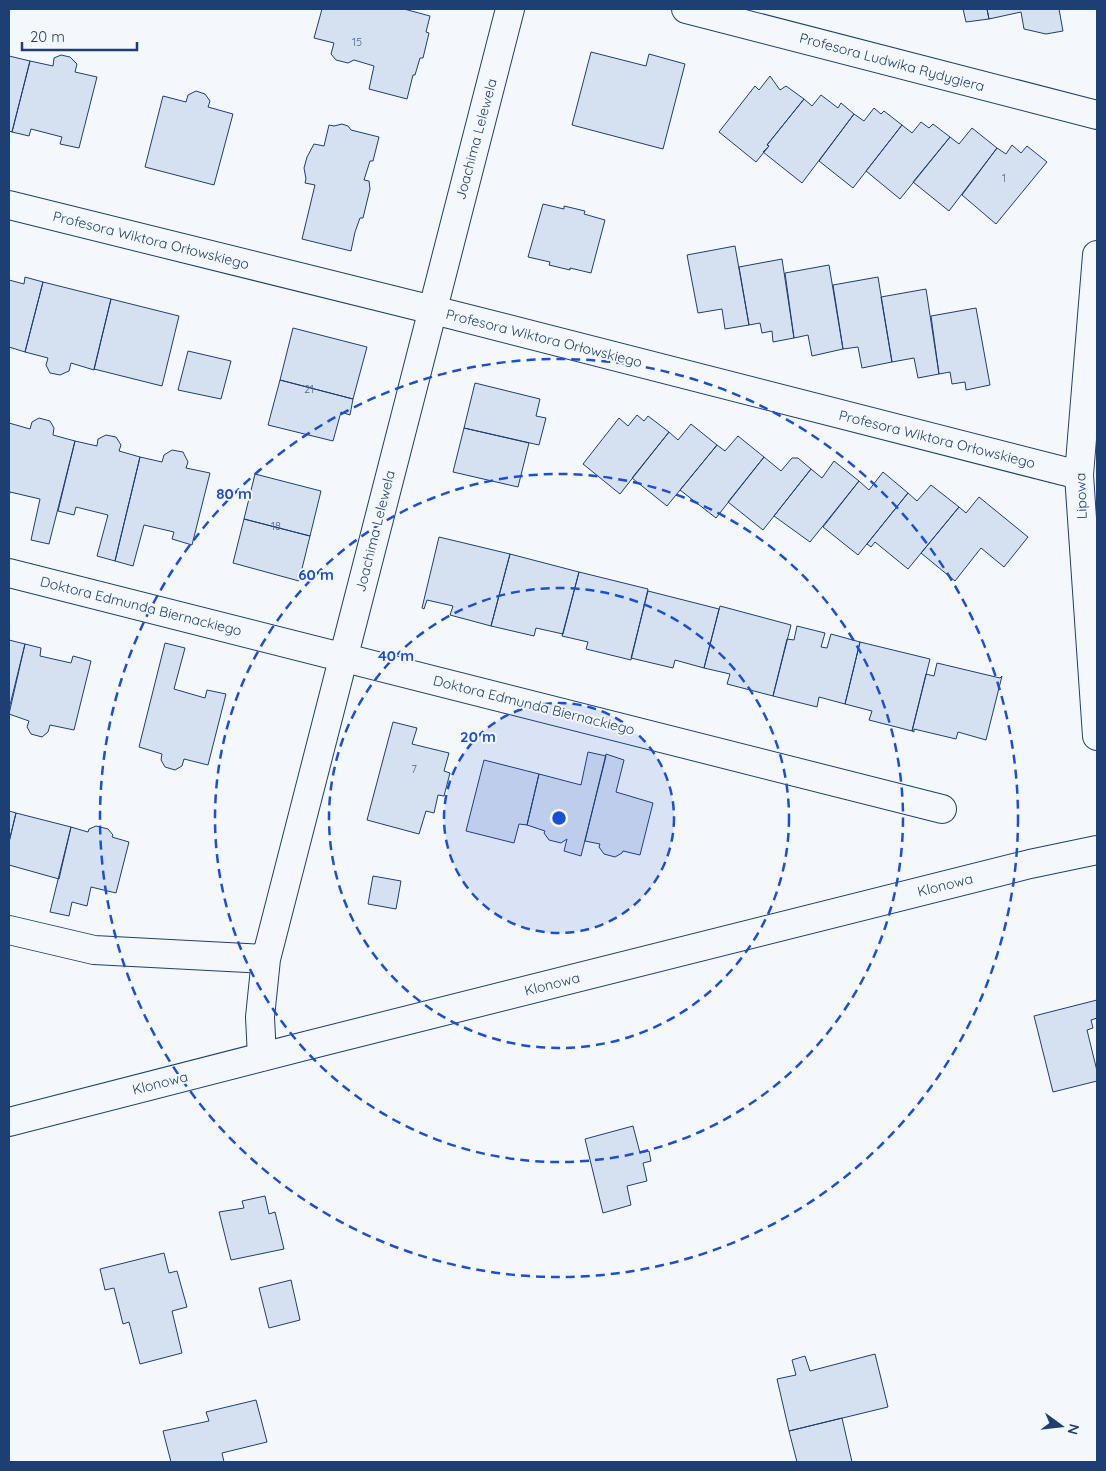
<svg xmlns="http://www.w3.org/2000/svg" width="1106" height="1471" font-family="Quicksand,sans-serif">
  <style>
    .building { fill: #d5e0f0; stroke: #1d3f73 }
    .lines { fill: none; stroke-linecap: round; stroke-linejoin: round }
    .street-casing { stroke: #1d3f73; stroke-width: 30 }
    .street { stroke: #f4f7fb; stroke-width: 28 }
    .ring { fill: none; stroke: #1d4ed8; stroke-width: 2.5; stroke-dasharray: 9 6 }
    .labels { text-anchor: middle; stroke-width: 4; stroke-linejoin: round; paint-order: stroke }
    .number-label { font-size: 11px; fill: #4b6792 }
    .street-label { font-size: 14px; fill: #1d3f73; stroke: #f4f7fb }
    .centre { fill: #1d4ed8; stroke: #f4f7fb; stroke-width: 2.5 }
    .ring-label { font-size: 15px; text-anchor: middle; font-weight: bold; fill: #1d4ed8; stroke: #f4f7fb; stroke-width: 4; stroke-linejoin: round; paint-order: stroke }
  </style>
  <rect width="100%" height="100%" fill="#f4f7fb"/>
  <path class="building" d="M 322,9 L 404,9 L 430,16 L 426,32 L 429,33 L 423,58 L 420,58 L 415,75 L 413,75 L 407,99 L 369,89 L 374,66 L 354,60 L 348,63 L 336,60 L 331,54 L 334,43 L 314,38 Z
    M 963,9 L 987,9 L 989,19 L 966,22 Z
    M 987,9 L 1059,9 L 1063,31 L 1046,34 L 1024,29 L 1021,12 L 989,19 Z
    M 591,52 L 646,66 L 649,54 L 685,64 L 663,149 L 572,125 Z
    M 61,55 L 70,57 L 77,64 L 75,72 L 97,77 L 79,148 L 60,144 L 62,137 L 31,129 L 29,136 L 12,132 L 30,61 L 53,66 L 54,58 Z
    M 9,56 L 30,61 L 12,132 L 9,131 Z
    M 770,76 L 780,90 L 786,86 L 804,99 L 767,145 L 769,146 L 756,162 L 719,132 L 755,86 L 759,90 Z
    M 196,91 L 205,94 L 210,101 L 208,107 L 233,114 L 214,185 L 145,167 L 163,96 L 186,102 L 188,95 Z
    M 821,95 L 838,108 L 841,103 L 854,114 L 802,183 L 763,152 L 769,146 L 767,145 L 804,99 L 812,106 Z
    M 874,108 L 881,114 L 884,111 L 902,125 L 853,188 L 819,161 L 854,114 L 864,121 Z
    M 921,122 L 929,128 L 933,124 L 950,137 L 900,199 L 866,171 L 902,125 L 912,133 Z
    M 342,124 L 348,126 L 351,130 L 379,137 L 373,161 L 370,161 L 364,180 L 369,181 L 370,189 L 363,218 L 360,218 L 355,232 L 351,251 L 302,239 L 315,185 L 305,183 L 306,179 L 304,168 L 307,157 L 314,144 L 324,146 L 329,125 L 334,126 Z
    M 972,128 L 997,148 L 949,211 L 913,182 L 950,137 L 959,144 Z
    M 1012,145 L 1021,153 L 1027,146 L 1047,162 L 996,224 L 962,195 L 997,148 L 1006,154 Z
    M 543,204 L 564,209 L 564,206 L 585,211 L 584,214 L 605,220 L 591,273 L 570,268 L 570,270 L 549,265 L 550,262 L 528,257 Z
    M 735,246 L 749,325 L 725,329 L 722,309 L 698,313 L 687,255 Z
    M 782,259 L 794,338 L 773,342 L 772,331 L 762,333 L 760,323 L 749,325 L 739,267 Z
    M 829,265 L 843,349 L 812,356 L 808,335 L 794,338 L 785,273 Z
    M 25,277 L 43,282 L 25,352 L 9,347 L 9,280 L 24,284 Z
    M 878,277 L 892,362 L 862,368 L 858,347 L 843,349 L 833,285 Z
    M 43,282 L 111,299 L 94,370 L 71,363 L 69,371 L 60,375 L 50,373 L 46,365 L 48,358 L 25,352 Z
    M 926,289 L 939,374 L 918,378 L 914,358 L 892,362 L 881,297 Z
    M 111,299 L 179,316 L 162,386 L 94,369 Z
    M 976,308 L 990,385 L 966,390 L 965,382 L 952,384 L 950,372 L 939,374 L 931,316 Z
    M 293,328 L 367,347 L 353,399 L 280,380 Z
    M 188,351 L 231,361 L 221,399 L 178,390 Z
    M 280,380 L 353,399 L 350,415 L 341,412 L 333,441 L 268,425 Z
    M 475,383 L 540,399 L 536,416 L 546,418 L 539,445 L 464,428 Z
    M 637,415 L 644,421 L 648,416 L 669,432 L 620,494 L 583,464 L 619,418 L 628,426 Z
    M 39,418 L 50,421 L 54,428 L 53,435 L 75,441 L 49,544 L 31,540 L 40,499 L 10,492 L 9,497 L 9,423 L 30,429 L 32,422 Z
    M 691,424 L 717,445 L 667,506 L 632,478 L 669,432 L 678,440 Z
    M 464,428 L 529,443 L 518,487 L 453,472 Z
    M 106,435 L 116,437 L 121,445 L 119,451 L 140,457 L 115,561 L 97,556 L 108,515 L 76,507 L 74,515 L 58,511 L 75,441 L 97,446 L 98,439 Z
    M 738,436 L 764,457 L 716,518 L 680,490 L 717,445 L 725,451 Z
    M 172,450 L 183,452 L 188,462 L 186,468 L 210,473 L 192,545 L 172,539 L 174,532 L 144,525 L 133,566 L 115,561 L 140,457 L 162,462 L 164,455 Z
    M 764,457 L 781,471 L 792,458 L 798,458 L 811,469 L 763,530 L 728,502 Z
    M 834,461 L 859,481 L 810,542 L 774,516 L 811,469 L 822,478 Z
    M 883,472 L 908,493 L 858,555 L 823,527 L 859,481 L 869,490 Z
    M 255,474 L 321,491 L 310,536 L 244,519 Z
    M 931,485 L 959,507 L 908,569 L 875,542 L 871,547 L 867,544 L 908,493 L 917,501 Z
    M 979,497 L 1028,537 L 1004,567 L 981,548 L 955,581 L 921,553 L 959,507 L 966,513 Z
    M 244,519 L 310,536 L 299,581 L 233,563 Z
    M 439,537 L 510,554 L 491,626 L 450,615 L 453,606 L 427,600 L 424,609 L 422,608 Z
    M 510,554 L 579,572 L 563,634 L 536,628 L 534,636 L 491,626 Z
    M 579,572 L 648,589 L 631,660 L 586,649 L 588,642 L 562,636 Z
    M 648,591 L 719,609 L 704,668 L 675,660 L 673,668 L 631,658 Z
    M 720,606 L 791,625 L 773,696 L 727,684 L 730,674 L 704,668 Z
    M 797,626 L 825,633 L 821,647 L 827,648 L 831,634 L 860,642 L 845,704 L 819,697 L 817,707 L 773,696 L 787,639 L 794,640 Z
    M 9,640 L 25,644 L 9,709 Z
    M 860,642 L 930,659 L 912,731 L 869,720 L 872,711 L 845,704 Z
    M 165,643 L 185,648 L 174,689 L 205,698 L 207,690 L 226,694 L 208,765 L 184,759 L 182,766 L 175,770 L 165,767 L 161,760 L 162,754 L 139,747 Z
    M 25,644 L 41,648 L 40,656 L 71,663 L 73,656 L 91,661 L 74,730 L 50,725 L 48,732 L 42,737 L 31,734 L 27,727 L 29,721 L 9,714 Z
    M 937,663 L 1000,678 L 1002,676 L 986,740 L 958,732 L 956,739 L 914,729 L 914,732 L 912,731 L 926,674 L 934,676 Z
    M 393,722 L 417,728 L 412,744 L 449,753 L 444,771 L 450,773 L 444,796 L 438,795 L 434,813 L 426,811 L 419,834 L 367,820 Z
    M 588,752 L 606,756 L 581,856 L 564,851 L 567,839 L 561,843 L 549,840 L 544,833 L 545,831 L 527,825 L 539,774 L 581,785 Z
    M 606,754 L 624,760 L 616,792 L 653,803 L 640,855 L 623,851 L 622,853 L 615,857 L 604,854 L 599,847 L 600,844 L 585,841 Z
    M 484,760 L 539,774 L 527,825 L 519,824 L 514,843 L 466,831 Z
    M 9,811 L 16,813 L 9,842 Z
    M 16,813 L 71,827 L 59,879 L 9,865 L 9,842 Z
    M 96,826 L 108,829 L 113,835 L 112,837 L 129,842 L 116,893 L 91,887 L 87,906 L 72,902 L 69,916 L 50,912 L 71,827 L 88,832 L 89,829 Z
    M 373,876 L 401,881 L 396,909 L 368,904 Z
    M 1097,1000 L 1097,1018 L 1091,1020 L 1093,1028 L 1087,1030 L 1097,1071 L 1097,1081 L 1053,1092 L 1034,1016 Z
    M 633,1126 L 640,1153 L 649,1151 L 651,1161 L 643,1163 L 647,1181 L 627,1186 L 631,1205 L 603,1213 L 585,1139 Z
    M 265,1196 L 269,1214 L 275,1212 L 284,1249 L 231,1260 L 219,1212 L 244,1208 L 242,1201 Z
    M 164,1253 L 169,1273 L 177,1271 L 187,1307 L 172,1311 L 182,1353 L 140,1364 L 129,1322 L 123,1324 L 114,1288 L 105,1290 L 100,1269 Z
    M 291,1280 L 300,1320 L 269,1328 L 259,1288 Z
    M 875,1354 L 888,1407 L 789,1431 L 777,1379 L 796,1375 L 792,1360 L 805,1356 L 810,1371 Z
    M 256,1400 L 267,1442 L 222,1453 L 224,1462 L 171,1462 L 163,1431 L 209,1421 L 206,1412 Z
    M 842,1418 L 852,1462 L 797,1462 L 789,1431 Z"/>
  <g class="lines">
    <defs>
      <path id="street" d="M 686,9 L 1097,115
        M 9,205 L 453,315 L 1079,475
        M 1097,255 L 1079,475 L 1097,736
        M 9,573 L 942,809
        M 9,930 L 94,950 L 266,959
        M 262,1057 L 260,1017 L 266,959 L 510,9
        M 9,1122 L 305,1046 L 1030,864 L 1097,850"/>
    </defs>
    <use href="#street" class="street-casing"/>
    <use href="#street" class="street"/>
  </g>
  <circle cx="559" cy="818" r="115" fill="#1d4ed8" fill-opacity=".12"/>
  <g class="ring">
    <circle cx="559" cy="818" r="115"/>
    <circle cx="559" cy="818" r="230"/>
    <circle cx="559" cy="818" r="344"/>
    <circle cx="559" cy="818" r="459"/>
  </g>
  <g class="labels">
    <g class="number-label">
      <text x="357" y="46">15</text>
      <text x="1004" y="182">1</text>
      <text x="309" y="393">21</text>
      <text x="276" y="530">18</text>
      <text x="414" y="773">7</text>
    </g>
    <g class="street-label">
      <text transform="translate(892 62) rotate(15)" y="5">Profesora Ludwika Rydygiera</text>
      <text transform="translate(476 139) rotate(-75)" y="5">Joachima Lelewela</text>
      <text transform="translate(151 240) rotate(14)" y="5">Profesora Wiktora Orłowskiego</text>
      <text transform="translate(544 338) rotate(14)" y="5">Profesora Wiktora Orłowskiego</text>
      <text transform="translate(937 439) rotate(14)" y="5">Profesora Wiktora Orłowskiego</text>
      <text transform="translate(1081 496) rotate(-92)" y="5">Lipowa</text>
      <text transform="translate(375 531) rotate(-76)" y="5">Joachima Lelewela</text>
      <text transform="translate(141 606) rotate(14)" y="5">Doktora Edmunda Biernackiego</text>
      <text transform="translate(534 705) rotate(14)" y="5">Doktora Edmunda Biernackiego</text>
      <text transform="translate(945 885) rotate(-14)" y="5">Klonowa</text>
      <text transform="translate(552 984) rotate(-14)" y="5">Klonowa</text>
      <text transform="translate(160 1083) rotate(-14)" y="5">Klonowa</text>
    </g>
  </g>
  <circle cx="559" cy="818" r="8" class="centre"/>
  <g class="ring-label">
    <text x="234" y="499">80 m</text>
    <text x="316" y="580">60 m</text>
    <text x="396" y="661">40 m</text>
    <text x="478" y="742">20 m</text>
  </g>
  <rect width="1106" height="1471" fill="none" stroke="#1d3f73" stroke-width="20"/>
  <g transform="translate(1061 1426) rotate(105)" stroke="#f4f7fb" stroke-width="4" paint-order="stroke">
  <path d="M0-4L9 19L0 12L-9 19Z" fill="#1d3f73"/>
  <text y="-8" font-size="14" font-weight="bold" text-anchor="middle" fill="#1d3f73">N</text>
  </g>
  <path d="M22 42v8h115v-8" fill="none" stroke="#1d3f73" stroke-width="2.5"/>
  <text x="30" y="42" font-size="15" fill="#1d3f73" stroke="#f4f7fb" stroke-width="4" paint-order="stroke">20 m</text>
</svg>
